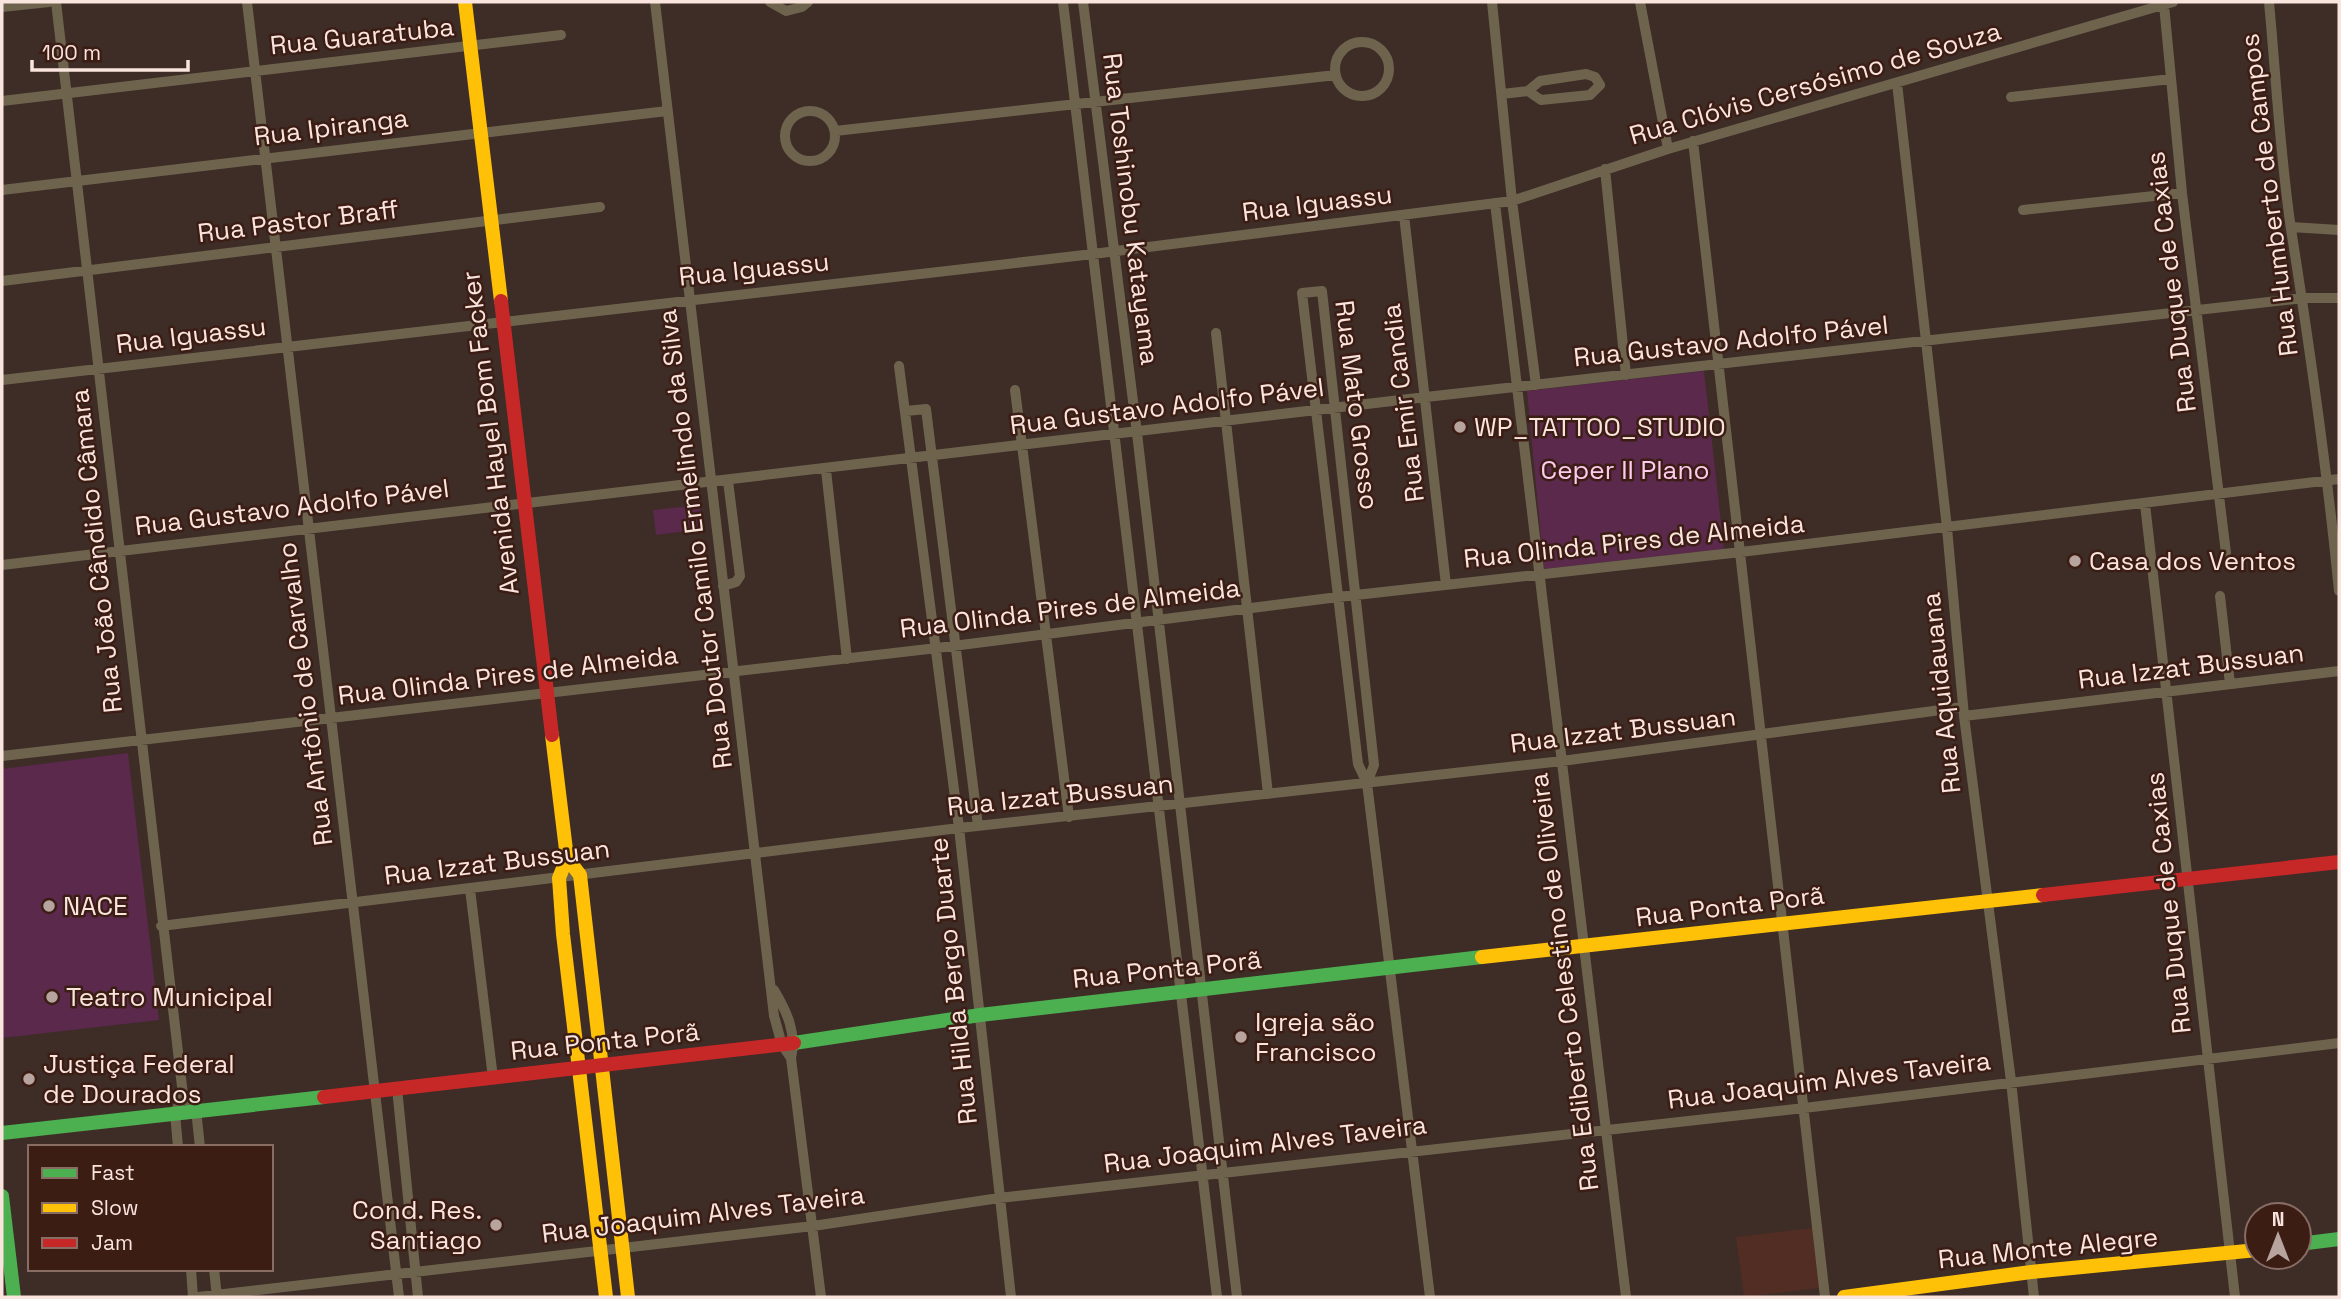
<svg xmlns="http://www.w3.org/2000/svg" width="2341" height="1299" font-family="'Space Grotesk',sans-serif">
  <style>
    .built { fill: #512d23 }
    .green { fill: #5a294c }
    .lines { fill: none; stroke-linecap: round; stroke-linejoin: round }
    .street { stroke: #6e644e; stroke-width: 10 }
    .fast { stroke: #4caf50; stroke-width: 14 }
    .slow { stroke: #ffc107; stroke-width: 14 }
    .jam { stroke: #c62828; stroke-width: 14 }
    .poi-dot { fill: #b8a49e; stroke: #3c1d14; stroke-width: 2.5 }
    .labels { text-anchor: middle; stroke-width: 5; stroke-linejoin: round; paint-order: stroke }
    .street-label { font-size: 26px; fill: #fae4de; stroke: #3c1d14 }
    .poi-label { font-size: 26px; fill: #fae4de; stroke: #3c1d14; text-anchor: start }
    .park-label { font-size: 26px; fill: #fecaef; stroke: #3c1d14 }
  </style>
  <rect width="100%" height="100%" fill="#3e2c27"/>
  <path class="built" d="M 1812,1228 L 1819,1288 L 1744,1297 L 1736,1237 Z"/>
  <path class="green" d="M 1704,371 L 1724,549 L 1544,569 L 1527,391 Z
    M 700,505 L 702,529 L 656,535 L 653,510 Z
    M 128,753 L 159,1020 L 2,1038 L 2,769 Z"/>
  <g class="lines">
    <path class="street" d="M 56,2 L 183,1095 L 175,1113 L 178,1147
      M 247,2 L 399,1297
      M 655,2 L 774,1016 L 782,1045 L 791,1058
      M 770,2 L 786,11 L 802,7 L 808,2
      M 1063,2 L 1217,1297
      M 1083,2 L 1137,433 L 1237,1297
      M 1492,2 L 1512,201 L 1536,385
      M 1640,2 L 1668,149
      M 2269,2 C 2276,77 2280,154 2291,229 C 2310,349 2327,469 2339,591
      M 2164,5 L 2182,193 L 2226,553
      M 2,7 L 49,2
      M1335 69a27 27 0 1 1 54 0a27 27 0 1 1-54 0Z
      M 1897,83 L 1947,528 L 1964,716 L 2011,1081 L 2034,1297
      M 1502,94 L 1528,91 L 1540,81 L 1586,74 L 1595,77 L 1600,85 L 1590,95 L 1541,100 L 1528,91
      M 2011,97 L 2171,79
      M 2,101 L 561,35
      M785 136a25 25 0 1 1 50 0a25 25 0 1 1-50 0Z
      M 835,131 L 1336,75
      M 1693,141 L 1825,1297
      M 1605,169 L 1626,375
      M 2,190 L 667,111
      M 1495,203 L 1626,1297
      M 2023,210 L 2182,193
      M 1404,215 L 1446,585
      M 2291,227 L 2339,230
      M 2,281 L 600,207
      M 1216,333 L 1268,794
      M 899,366 L 959,828 L 1011,1297
      M 2,380 L 1093,254 L 1512,201 L 1668,149 L 2173,2
      M 1015,390 L 1069,817
      M 906,411 L 926,409 L 978,826
      M 826,470 L 847,659
      M 2145,504 L 2235,1297
      M 2,565 L 1426,397 L 2304,298 L 2339,298
      M 723,586 L 736,582 L 740,576 L 728,481
      M 2220,596 L 2230,684
      M 1964,716 L 2339,671
      M 2,756 L 937,648 L 1338,597 L 1741,552 L 2339,479
      M 1367,783 L 1374,765 L 1322,291 L 1302,293 L 1358,764 L 1367,783 L 1430,1297
      M 470,889 L 493,1078
      M 161,926 L 959,828 L 1562,761 L 1963,707
      M 774,990 C 787,1012 797,1033 791,1058 L 821,1297
      M 397,1088 L 418,1297
      M 183,1095 L 196,1110 L 200,1147
      M 191,1269 L 193,1297
      M 214,1269 L 217,1297
      M 198,1297 L 813,1226 L 999,1198 L 1804,1108 L 2339,1043"/>
    <path class="fast" d="M 794,1043 L 980,1015 L 1482,957
      M 2,1133 L 324,1097
      M 2,1196 L 14,1297
      M 2299,1244 L 2339,1239"/>
    <path class="slow" d="M 465,2 L 501,301
      M 552,735 L 567,858 L 580,875 L 628,1297
      M 567,858 L 559,878 L 563,934 L 606,1297
      M 1482,957 L 2043,895
      M 1844,1297 L 2031,1272 L 2257,1250"/>
    <path class="jam" d="M 501,301 L 552,735
      M 2043,895 L 2339,862
      M 324,1097 L 794,1043"/>
  </g>
  <g class="poi-dot">
    <circle cx="1460" cy="427" r="7"/>
    <circle cx="2075" cy="561" r="7"/>
    <circle cx="49" cy="906" r="7"/>
    <circle cx="52" cy="997" r="7"/>
    <circle cx="1241" cy="1037" r="7"/>
    <circle cx="29" cy="1079" r="7"/>
    <circle cx="496" cy="1225" r="7"/>
  </g>
  <g class="labels">
    <g class="street-label">
      <text transform="translate(362 36) rotate(-6)" y="9">Rua Guaratuba</text>
      <text transform="translate(1815 83) rotate(-16)" y="9">Rua Clóvis Cersósimo de Souza</text>
      <text transform="translate(331 127) rotate(-7)" y="9">Rua Ipiranga</text>
      <text transform="translate(2269 195) rotate(-97)" y="9">Rua Humberto de Campos</text>
      <text transform="translate(1317 203) rotate(-7)" y="9">Rua Iguassu</text>
      <text transform="translate(1131 209) rotate(83)" y="9">Rua Toshinobu Katayama</text>
      <text transform="translate(298 221) rotate(-7)" y="9">Rua Pastor Braff</text>
      <text transform="translate(754 269) rotate(-6)" y="9">Rua Iguassu</text>
      <text transform="translate(2171 282) rotate(-97)" y="9">Rua Duque de Caxias</text>
      <text transform="translate(191 335) rotate(-7)" y="9">Rua Iguassu</text>
      <text transform="translate(1731 341) rotate(-6)" y="9">Rua Gustavo Adolfo Pável</text>
      <text transform="translate(1403 403) rotate(-97)" y="9">Rua Emir Candia</text>
      <text transform="translate(1357 405) rotate(83)" y="9">Rua Mato Grosso</text>
      <text transform="translate(1167 406) rotate(-7)" y="9">Rua Gustavo Adolfo Pável</text>
      <text transform="translate(490 433) rotate(-97)" y="9">Avenida Hayel Bom Facker</text>
      <text transform="translate(292 507) rotate(-7)" y="9">Rua Gustavo Adolfo Pável</text>
      <text transform="translate(695 539) rotate(-97)" y="9">Rua Doutor Camilo Ermelindo da Silva</text>
      <text transform="translate(1634 541) rotate(-6)" y="9">Rua Olinda Pires de Almeida</text>
      <text transform="translate(96 551) rotate(-96)" y="9">Rua João Cândido Câmara</text>
      <text transform="translate(1070 608) rotate(-7)" y="9">Rua Olinda Pires de Almeida</text>
      <text transform="translate(2191 666) rotate(-7)" y="9">Rua Izzat Bussuan</text>
      <text transform="translate(508 675) rotate(-7)" y="9">Rua Olinda Pires de Almeida</text>
      <text transform="translate(1941 693) rotate(-96)" y="9">Rua Aquidauana</text>
      <text transform="translate(305 694) rotate(-97)" y="9">Rua Antônio de Carvalho</text>
      <text transform="translate(1623 730) rotate(-7)" y="9">Rua Izzat Bussuan</text>
      <text transform="translate(1060 795) rotate(-6)" y="9">Rua Izzat Bussuan</text>
      <text transform="translate(497 862) rotate(-7)" y="9">Rua Izzat Bussuan</text>
      <text transform="translate(2168 903) rotate(-96)" y="9">Rua Duque de Caxias</text>
      <text transform="translate(1730 906) rotate(-7)" y="9">Rua Ponta Porã</text>
      <text transform="translate(1167 969) rotate(-6)" y="9">Rua Ponta Porã</text>
      <text transform="translate(953 981) rotate(-96)" y="9">Rua Hilda Bergo Duarte</text>
      <text transform="translate(1564 982) rotate(-97)" y="9">Rua Ediberto Celestino de Oliveira</text>
      <text transform="translate(605 1041) rotate(-6)" y="9">Rua Ponta Porã</text>
      <text transform="translate(1829 1080) rotate(-7)" y="9">Rua Joaquim Alves Taveira</text>
      <text transform="translate(1265 1144) rotate(-7)" y="9">Rua Joaquim Alves Taveira</text>
      <text transform="translate(703 1214) rotate(-7)" y="9">Rua Joaquim Alves Taveira</text>
      <text transform="translate(2048 1248) rotate(-6)" y="9">Rua Monte Alegre</text>
    </g>
    <g class="poi-label">
      <text x="1474" y="436">WP_TATTOO_STUDIO</text>
      <text x="2089" y="570">Casa dos Ventos</text>
      <text x="63" y="915">NACE</text>
      <text x="66" y="1006">Teatro Municipal</text>
      <text x="1255" y="1031">Igreja são<tspan x="1255" dy="30">Francisco</tspan></text>
      <text x="43" y="1073">Justiça Federal<tspan x="43" dy="30">de Dourados</tspan></text>
      <text x="482" y="1219" text-anchor="end">Cond. Res.<tspan x="482" dy="30">Santiago</tspan></text>
    </g>
    <g class="park-label">
      <text x="1625" y="479">Ceper II Plano</text>
    </g>
  </g>
  <rect width="2341" height="1299" fill="none" stroke="#fae4de" stroke-width="7"/>
  <rect x="28" y="1145" width="245" height="126" fill="#3c1d14" stroke="#886d65" stroke-width="2"/>
  <rect x="42" y="1168" width="35" height="10" fill="#4caf50" stroke="#886d65" stroke-width="2"/>
  <text x="91" y="1180" font-size="21" fill="#fae4de">Fast</text>
  <rect x="42" y="1203" width="35" height="10" fill="#ffc107" stroke="#886d65" stroke-width="2"/>
  <text x="91" y="1215" font-size="21" fill="#fae4de">Slow</text>
  <rect x="42" y="1238" width="35" height="10" fill="#c62828" stroke="#886d65" stroke-width="2"/>
  <text x="91" y="1250" font-size="21" fill="#fae4de">Jam</text>
  <g transform="translate(2278 1236)"><circle r="33" fill="#3c1d14" stroke="#886d65" stroke-width="2"/>
  <path d="M0-5L12 26L0 18L-12 26Z" fill="#b8a49e"/>
  <text y="-10" font-size="19" font-weight="bold" text-anchor="middle" fill="#fae4de">N</text>
  </g>
  <path d="M32 60v10h156v-10" fill="none" stroke="#fae4de" stroke-width="3.5"/>
  <text x="42" y="60" font-size="21" fill="#fae4de" stroke="#3c1d14" stroke-width="5" paint-order="stroke">100 m</text>
</svg>
